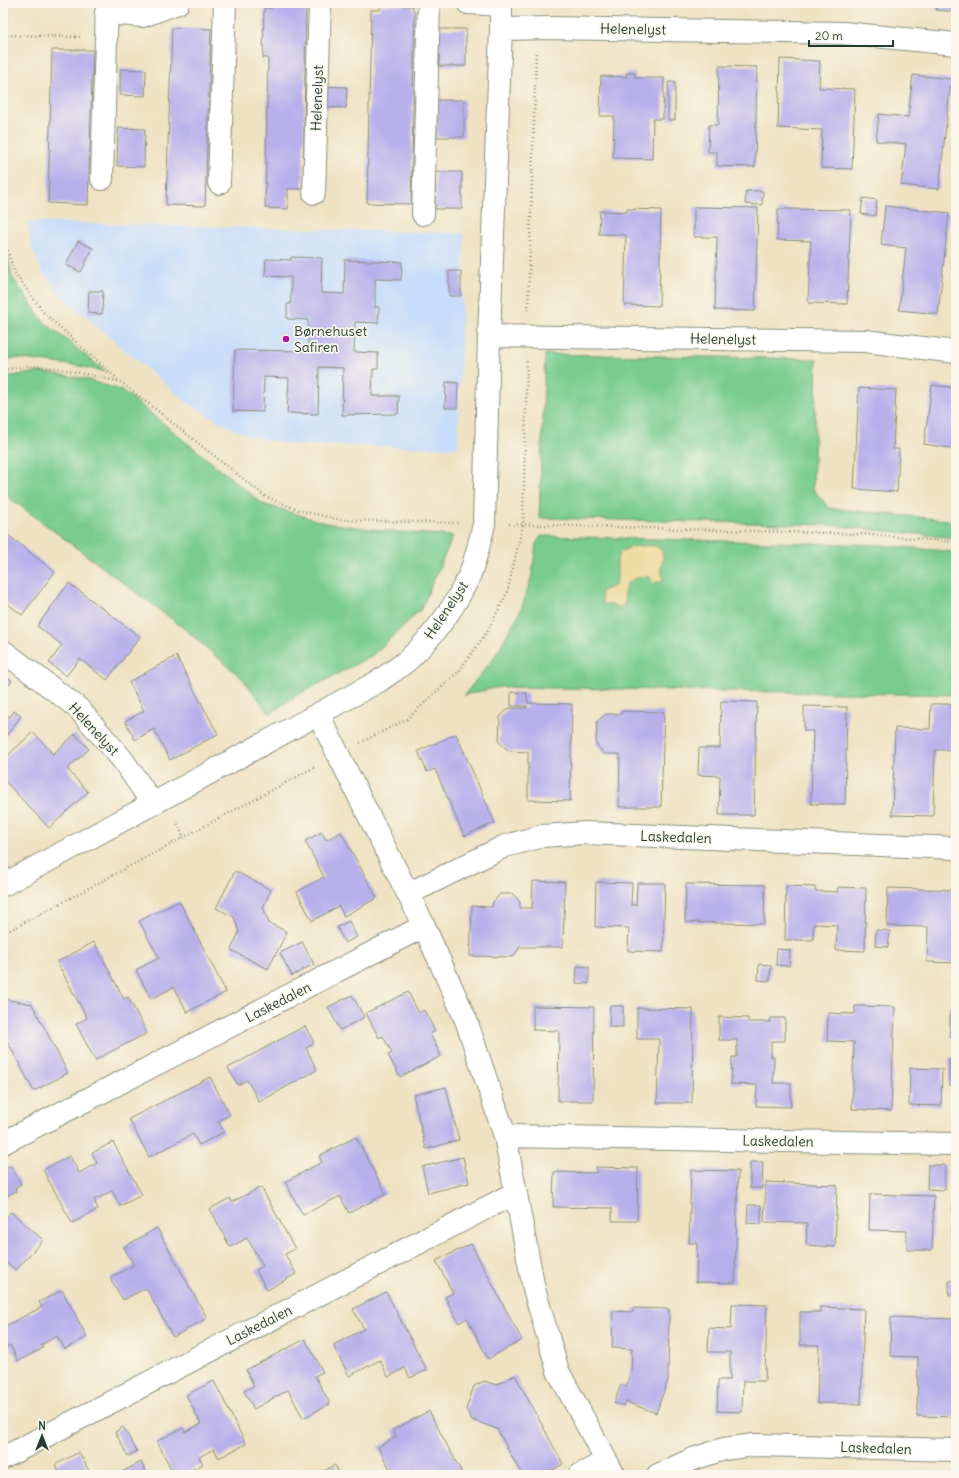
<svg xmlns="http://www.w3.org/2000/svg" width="959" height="1478" font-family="Delius,sans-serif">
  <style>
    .built { fill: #c7ddf9 }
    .green { fill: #79cc8e; stroke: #4c8461 }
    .sand { fill: #eeda9e; stroke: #868c69 }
    .building { fill: #b8b0eb }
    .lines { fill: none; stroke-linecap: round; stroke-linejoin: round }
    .minor-casing { stroke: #87907b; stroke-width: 24 }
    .path { stroke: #87907b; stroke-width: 2.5; stroke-dasharray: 1 3; stroke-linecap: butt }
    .minor { stroke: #fff; stroke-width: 22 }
    .poi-dot { fill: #b5179e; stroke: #fbf7ec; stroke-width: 1.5 }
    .labels { text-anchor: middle; stroke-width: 3.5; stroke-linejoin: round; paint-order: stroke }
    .street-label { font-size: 14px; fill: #1f3d34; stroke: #fbf7ec }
    .poi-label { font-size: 14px; fill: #1f3d34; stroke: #fbf7ec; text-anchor: start }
  </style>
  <rect width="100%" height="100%" fill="#fbf7ec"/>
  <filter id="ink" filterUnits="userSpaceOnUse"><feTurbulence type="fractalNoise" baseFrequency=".025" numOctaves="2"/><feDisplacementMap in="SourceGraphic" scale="8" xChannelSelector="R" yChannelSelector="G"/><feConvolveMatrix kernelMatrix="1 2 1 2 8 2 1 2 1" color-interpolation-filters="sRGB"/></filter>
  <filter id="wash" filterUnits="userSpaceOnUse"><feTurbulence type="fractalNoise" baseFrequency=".012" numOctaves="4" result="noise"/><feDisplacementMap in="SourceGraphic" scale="16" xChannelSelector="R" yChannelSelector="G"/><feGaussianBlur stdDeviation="0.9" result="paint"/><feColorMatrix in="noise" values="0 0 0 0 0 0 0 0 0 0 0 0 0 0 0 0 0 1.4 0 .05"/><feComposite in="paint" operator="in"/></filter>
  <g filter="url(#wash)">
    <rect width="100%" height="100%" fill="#efe2c2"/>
    <path class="built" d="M 27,222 L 464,233 L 458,448 L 293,445 L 255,438 L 224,425 L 185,401 L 60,295 L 43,273 L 32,249 Z"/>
    <path class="green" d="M 3,230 L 12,277 L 43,321 L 106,372 L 79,366 L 16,358 L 3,360 Z
      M 545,354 L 817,359 L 813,489 L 829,508 L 956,521 L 956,538 L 827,525 L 539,518 Z
      M 40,372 L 82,378 L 123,391 L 263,504 L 326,523 L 386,531 L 453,536 L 421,609 L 373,655 L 296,696 L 270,714 L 242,678 L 181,626 L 3,493 L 3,377 Z
      M 541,536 L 881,545 L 956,552 L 956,695 L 499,687 L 464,695 L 494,658 L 521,610 L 532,575 L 536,544 Z"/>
    <path class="sand" d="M 656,546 L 662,551 L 663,558 L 661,566 L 663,580 L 653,584 L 650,577 C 641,575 635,578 627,583 L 624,593 L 625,604 L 619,608 L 614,605 L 603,604 L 601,592 L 616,585 C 618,577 617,571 617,563 C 617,544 642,546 656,546 Z"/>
    <g id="blocks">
      <path class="building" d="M 272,3 L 297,3 L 297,9 L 306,9 L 303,189 L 288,189 L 288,209 L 265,208 L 268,58 L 263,58 L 264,8 L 272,8 Z
        M 937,3 L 956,3 L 956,12 L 936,10 Z
        M 380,5 L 413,6 L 413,11 L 415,11 L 411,204 L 367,203 L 371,10 L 380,10 Z
        M 172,28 L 211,29 L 205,206 L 166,205 Z
        M 439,29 L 466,29 L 466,66 L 439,66 Z
        M 52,50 L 93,50 L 88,205 L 48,203 Z
        M 780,59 L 820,61 L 819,88 L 855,89 L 852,169 L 821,168 L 822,130 L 778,128 Z
        M 719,66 L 757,67 L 755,167 L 717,166 L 717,152 L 708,152 L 709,125 L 718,125 Z
        M 120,69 L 146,70 L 145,96 L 120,95 Z
        M 626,73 L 635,73 L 635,78 L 664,78 L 663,119 L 653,119 L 652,159 L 613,158 L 614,116 L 600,116 L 601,76 L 626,77 Z
        M 913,75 L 951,79 L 939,189 L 901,185 L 906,144 L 876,141 L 879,114 L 908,117 Z
        M 668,82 L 675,82 L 675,120 L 668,120 Z
        M 319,86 L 347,87 L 346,108 L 319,107 Z
        M 437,100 L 464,100 L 464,137 L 437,137 Z
        M 118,128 L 145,129 L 144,167 L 117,166 Z
        M 435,172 L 462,172 L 462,209 L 435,209 Z
        M 746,191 L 763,191 L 762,205 L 745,204 Z
        M 863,198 L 877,200 L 875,216 L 861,214 Z
        M 885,206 L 949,213 L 938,314 L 899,310 L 906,248 L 881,245 Z
        M 694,207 L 758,208 L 755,311 L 715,310 L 717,237 L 694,237 Z
        M 627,209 L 661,210 L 659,306 L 624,305 L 626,235 L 599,234 L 600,211 L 627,212 Z
        M 778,209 L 851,210 L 847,304 L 808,303 L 811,241 L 777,240 Z
        M 78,241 L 93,248 L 81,272 L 66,265 Z
        M 291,257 L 322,258 L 321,293 L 344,294 L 345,260 L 402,262 L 401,280 L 375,279 L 375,307 L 379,307 L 378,323 L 355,322 L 354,352 L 378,353 L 378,369 L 373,369 L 372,396 L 399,396 L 398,414 L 342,415 L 343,368 L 319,367 L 318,414 L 287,413 L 289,378 L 264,377 L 263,412 L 233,411 L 235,350 L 308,351 L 308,320 L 287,319 L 287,304 L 291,304 L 291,277 L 265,276 L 266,259 L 291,260 Z
        M 449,271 L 461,271 L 461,296 L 449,296 Z
        M 89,291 L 103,291 L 102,314 L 88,313 Z
        M 446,382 L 458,383 L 457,408 L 445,408 Z
        M 932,385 L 956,388 L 956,449 L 924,444 Z
        M 859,388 L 896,390 L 893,449 L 899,449 L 897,492 L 854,489 Z
        M 3,531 L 55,572 L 22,615 L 3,600 Z
        M 69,583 L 140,637 L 107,680 L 80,659 L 66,676 L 49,663 L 62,645 L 37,626 Z
        M 176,656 L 218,734 L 170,760 L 154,729 L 135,740 L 125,721 L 144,711 L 129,682 Z
        M 3,674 L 12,681 L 3,692 Z
        M 511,692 L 527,693 L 528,703 L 572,704 L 570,801 L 528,800 L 528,752 L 509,751 L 499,742 L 500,717 L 509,708 L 527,708 L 527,706 L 511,706 Z
        M 952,699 L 956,700 L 956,715 L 952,715 Z
        M 721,701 L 757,702 L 754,815 L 719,815 L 720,776 L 698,775 L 699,748 L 720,748 Z
        M 931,704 L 951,704 L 950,750 L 935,750 L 933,816 L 892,815 L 895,728 L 930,729 Z
        M 804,706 L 847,707 L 845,804 L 811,804 L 813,731 L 804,731 Z
        M 14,711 L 21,716 L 3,740 L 3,712 L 10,717 Z
        M 622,711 L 664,712 L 661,807 L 619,807 L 620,754 L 604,754 L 596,744 L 597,721 L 606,714 L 621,714 Z
        M 33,732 L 53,754 L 75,734 L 89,749 L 67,769 L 88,792 L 49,828 L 3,779 L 3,760 Z
        M 456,734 L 495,823 L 464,836 L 435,769 L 427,772 L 418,751 Z
        M 322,832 L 326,840 L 341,832 L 377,898 L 344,916 L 339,906 L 312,921 L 297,892 L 324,877 L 305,841 Z
        M 235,871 L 271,890 L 263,907 L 269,923 L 287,932 L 268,969 L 231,950 L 239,932 L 234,917 L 216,908 Z
        M 533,881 L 565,882 L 563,947 L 520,947 L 513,957 L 470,956 L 472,906 L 492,907 L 493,902 L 500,894 L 513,894 L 520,902 L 520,908 L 532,908 Z
        M 596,882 L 632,883 L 631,905 L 636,905 L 637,883 L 665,883 L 663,952 L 628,951 L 629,928 L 595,927 Z
        M 686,884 L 765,885 L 764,924 L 685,922 Z
        M 786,886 L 815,887 L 815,891 L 837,892 L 838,887 L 866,888 L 865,951 L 836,950 L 837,925 L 814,924 L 813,940 L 785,940 Z
        M 888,888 L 956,890 L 956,963 L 927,962 L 928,927 L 887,926 Z
        M 179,901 L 226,992 L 187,1012 L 174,987 L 151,999 L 136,970 L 159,958 L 139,921 Z
        M 349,921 L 357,937 L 345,943 L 337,927 Z
        M 876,930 L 890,931 L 888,947 L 875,946 Z
        M 94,942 L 124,999 L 128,997 L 147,1033 L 95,1060 L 76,1024 L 87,1018 L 57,962 Z
        M 302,942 L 314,964 L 292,976 L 280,953 Z
        M 777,949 L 790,950 L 789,966 L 776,965 Z
        M 759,964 L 771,965 L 770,981 L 758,980 Z
        M 577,966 L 589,967 L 589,984 L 576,983 Z
        M 408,992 L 419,1013 L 424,1010 L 435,1031 L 430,1034 L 441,1056 L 400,1077 L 388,1055 L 392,1053 L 383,1036 L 379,1038 L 366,1013 Z
        M 352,995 L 364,1017 L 340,1030 L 328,1007 Z
        M 3,999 L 32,1004 L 68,1073 L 34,1091 L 6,1039 L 3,1038 Z
        M 533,1006 L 594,1007 L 593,1101 L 558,1101 L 559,1031 L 533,1030 Z
        M 610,1006 L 623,1006 L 623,1027 L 609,1027 Z
        M 855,1006 L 895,1007 L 891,1111 L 852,1109 L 854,1042 L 827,1041 L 828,1013 L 855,1014 Z
        M 637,1008 L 693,1009 L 692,1103 L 657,1103 L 659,1039 L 637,1039 Z
        M 950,1010 L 956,1010 L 956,1038 L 950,1037 Z
        M 719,1017 L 748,1018 L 748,1022 L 770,1022 L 771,1018 L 785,1018 L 785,1041 L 771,1041 L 771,1057 L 774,1057 L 773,1083 L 791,1083 L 791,1107 L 756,1106 L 757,1085 L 731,1084 L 732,1057 L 737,1057 L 737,1040 L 719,1040 Z
        M 305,1026 L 314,1043 L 306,1048 L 317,1070 L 259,1102 L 247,1080 L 238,1085 L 228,1068 Z
        M 949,1058 L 956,1058 L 956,1085 L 949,1085 Z
        M 910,1068 L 942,1069 L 941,1106 L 909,1105 Z
        M 210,1077 L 230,1115 L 218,1121 L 224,1132 L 199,1145 L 193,1134 L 149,1157 L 129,1119 Z
        M 446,1087 L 459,1140 L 426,1149 L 413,1095 Z
        M 356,1137 L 386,1194 L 349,1213 L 340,1196 L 303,1215 L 285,1182 L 322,1162 L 319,1156 Z
        M 113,1142 L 142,1195 L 120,1206 L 112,1191 L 94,1200 L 98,1209 L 72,1223 L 43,1170 L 70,1156 L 79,1173 L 97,1163 L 92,1153 Z
        M 463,1157 L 469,1183 L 428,1193 L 422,1167 Z
        M 750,1162 L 763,1162 L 762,1188 L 750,1188 Z
        M 928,1165 L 945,1165 L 945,1190 L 927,1189 Z
        M 11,1166 L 21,1184 L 15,1188 L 16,1191 L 3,1198 L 3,1170 Z
        M 596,1167 L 638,1168 L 637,1221 L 612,1221 L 612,1208 L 553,1207 L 554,1172 L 596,1173 Z
        M 691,1170 L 738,1171 L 735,1283 L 696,1282 L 697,1243 L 689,1243 Z
        M 766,1182 L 837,1185 L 835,1247 L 806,1245 L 807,1223 L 764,1222 Z
        M 261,1187 L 295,1249 L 285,1254 L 296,1274 L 267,1290 L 256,1270 L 263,1266 L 247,1238 L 230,1247 L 210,1209 L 230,1198 L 232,1202 Z
        M 953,1190 L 956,1190 L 956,1241 L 952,1241 Z
        M 870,1194 L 934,1196 L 932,1250 L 907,1250 L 907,1231 L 869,1230 Z
        M 748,1205 L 761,1205 L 761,1224 L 747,1223 Z
        M 11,1212 L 43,1240 L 16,1270 L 3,1260 L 3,1221 Z
        M 157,1228 L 207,1318 L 173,1337 L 146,1288 L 123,1300 L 110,1278 L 134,1265 L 124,1247 Z
        M 471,1244 L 522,1340 L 488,1359 L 467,1318 L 459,1323 L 445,1297 L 453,1293 L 436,1261 Z
        M 949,1281 L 956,1281 L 956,1295 L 949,1295 Z
        M 62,1290 L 87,1337 L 65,1349 L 57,1336 L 41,1345 L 43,1348 L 18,1361 L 10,1345 L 3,1349 L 3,1327 L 42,1307 L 39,1302 Z
        M 386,1292 L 427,1370 L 410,1378 L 405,1368 L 388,1377 L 380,1360 L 349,1376 L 333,1345 L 364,1329 L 353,1309 Z
        M 732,1304 L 767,1305 L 765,1381 L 743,1381 L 742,1412 L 717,1411 L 718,1380 L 730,1380 L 730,1352 L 708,1352 L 709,1328 L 731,1329 Z
        M 820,1307 L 864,1309 L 861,1404 L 817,1403 L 819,1345 L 800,1345 L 800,1312 L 820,1312 Z
        M 633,1308 L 669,1309 L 668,1380 L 656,1413 L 626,1402 L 624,1406 L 614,1403 L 621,1385 L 626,1387 L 631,1373 L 632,1349 L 612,1348 L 613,1311 L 633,1312 Z
        M 891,1317 L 956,1319 L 956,1417 L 917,1416 L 918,1357 L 890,1356 Z
        M 305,1339 L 323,1372 L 315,1376 L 330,1404 L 303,1418 L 288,1390 L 254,1409 L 244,1391 L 254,1386 L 246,1370 Z
        M 515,1375 L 563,1464 L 544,1475 L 522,1475 L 497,1429 L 472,1420 L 466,1409 L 474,1386 L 484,1381 L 496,1385 Z
        M 214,1381 L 246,1444 L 219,1458 L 214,1449 L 199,1457 L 203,1464 L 182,1475 L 174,1475 L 157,1441 L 183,1428 L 185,1432 L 201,1424 L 186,1395 Z
        M 429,1411 L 463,1475 L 416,1475 L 413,1470 L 403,1475 L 393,1475 L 378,1447 L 396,1437 L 393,1430 Z
        M 123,1427 L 137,1451 L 128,1456 L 115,1432 Z
        M 79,1452 L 91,1475 L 61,1475 L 55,1465 Z
        M 141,1462 L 148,1475 L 116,1475 Z
        M 335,1465 L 340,1475 L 316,1475 Z
        M 35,1471 L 38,1475 L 27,1475 Z
        M 737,1473 L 769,1474 L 769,1475 L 737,1475 Z
        M 803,1473 L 831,1474 L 831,1475 L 803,1475 Z"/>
    </g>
  </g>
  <g filter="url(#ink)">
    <use href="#blocks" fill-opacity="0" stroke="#87907b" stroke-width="1"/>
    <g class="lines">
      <defs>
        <path id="minor" d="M 468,3 L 501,5
          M 106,13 L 143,16 L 178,3
          M 501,29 L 548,28 L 843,33 L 956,44
          M 102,179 L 107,3
          M 219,183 L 225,3
          M 314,193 L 320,3
          M 423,214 L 429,3
          M 489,336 L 865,341 L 956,352
          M 3,651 L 78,708 L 122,759 L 153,804
          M 318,714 L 424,926 L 466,1020 L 505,1136 L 534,1289 L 558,1371 L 614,1475
          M 3,885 L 379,681 C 389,674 400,667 409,659 C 434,635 456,606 470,574 C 476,558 480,541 484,524 L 489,336 L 501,29 L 501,3
          M 408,894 L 505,846 L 543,836 L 585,833 L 956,848
          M 505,1136 L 956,1144
          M 3,1143 L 424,926
          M 3,1458 L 515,1193
          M 580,1475 L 606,1461
          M 658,1475 L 693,1459 L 724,1449 L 754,1445 L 956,1450"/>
      </defs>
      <use href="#minor" class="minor-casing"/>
      <path class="path" d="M 3,35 L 80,37
        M 3,128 L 7,3
        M 3,235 L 14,272 L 44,313 L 121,382 L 266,497 L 301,511 L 342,520 L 458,523
        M 528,310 L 536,53
        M 3,370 L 26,366 L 57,368 L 121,382
        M 509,524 L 862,534 L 956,542
        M 360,743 L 407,719 L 459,671 L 487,632 L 507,593 L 523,524 L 527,361
        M 176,820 L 184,838
        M 3,934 L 315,767"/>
      <use href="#minor" class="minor"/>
    </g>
  </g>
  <circle class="poi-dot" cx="286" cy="339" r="4"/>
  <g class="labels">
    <g class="street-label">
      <text transform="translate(633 29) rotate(1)" y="5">Helenelyst</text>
      <text transform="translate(317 98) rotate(-88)" y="5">Helenelyst</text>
      <text transform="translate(723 339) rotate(1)" y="5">Helenelyst</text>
      <text transform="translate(446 610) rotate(-56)" y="5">Helenelyst</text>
      <text transform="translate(94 729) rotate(47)" y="5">Helenelyst</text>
      <text transform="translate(676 837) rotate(2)" y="5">Laskedalen</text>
      <text transform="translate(278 1002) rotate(-27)" y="5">Laskedalen</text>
      <text transform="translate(778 1141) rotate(1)" y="5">Laskedalen</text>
      <text transform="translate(259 1325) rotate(-27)" y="5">Laskedalen</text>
      <text transform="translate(876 1448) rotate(2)" y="5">Laskedalen</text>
    </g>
    <g class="poi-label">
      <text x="294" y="336">Børnehuset<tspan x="294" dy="16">Safiren</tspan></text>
    </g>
  </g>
  <rect width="959" height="1478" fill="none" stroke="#fbf7ec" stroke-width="16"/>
  <g transform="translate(42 1436)" stroke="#fbf7ec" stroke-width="3" paint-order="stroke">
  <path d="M0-3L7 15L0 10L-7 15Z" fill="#1f3d34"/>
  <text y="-6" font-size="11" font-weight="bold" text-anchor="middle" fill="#1f3d34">N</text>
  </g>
  <path d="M809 40v6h84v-6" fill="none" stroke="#1f3d34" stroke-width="2"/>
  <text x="815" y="40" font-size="12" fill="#1f3d34" stroke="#fbf7ec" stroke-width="3" paint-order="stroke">20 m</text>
</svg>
